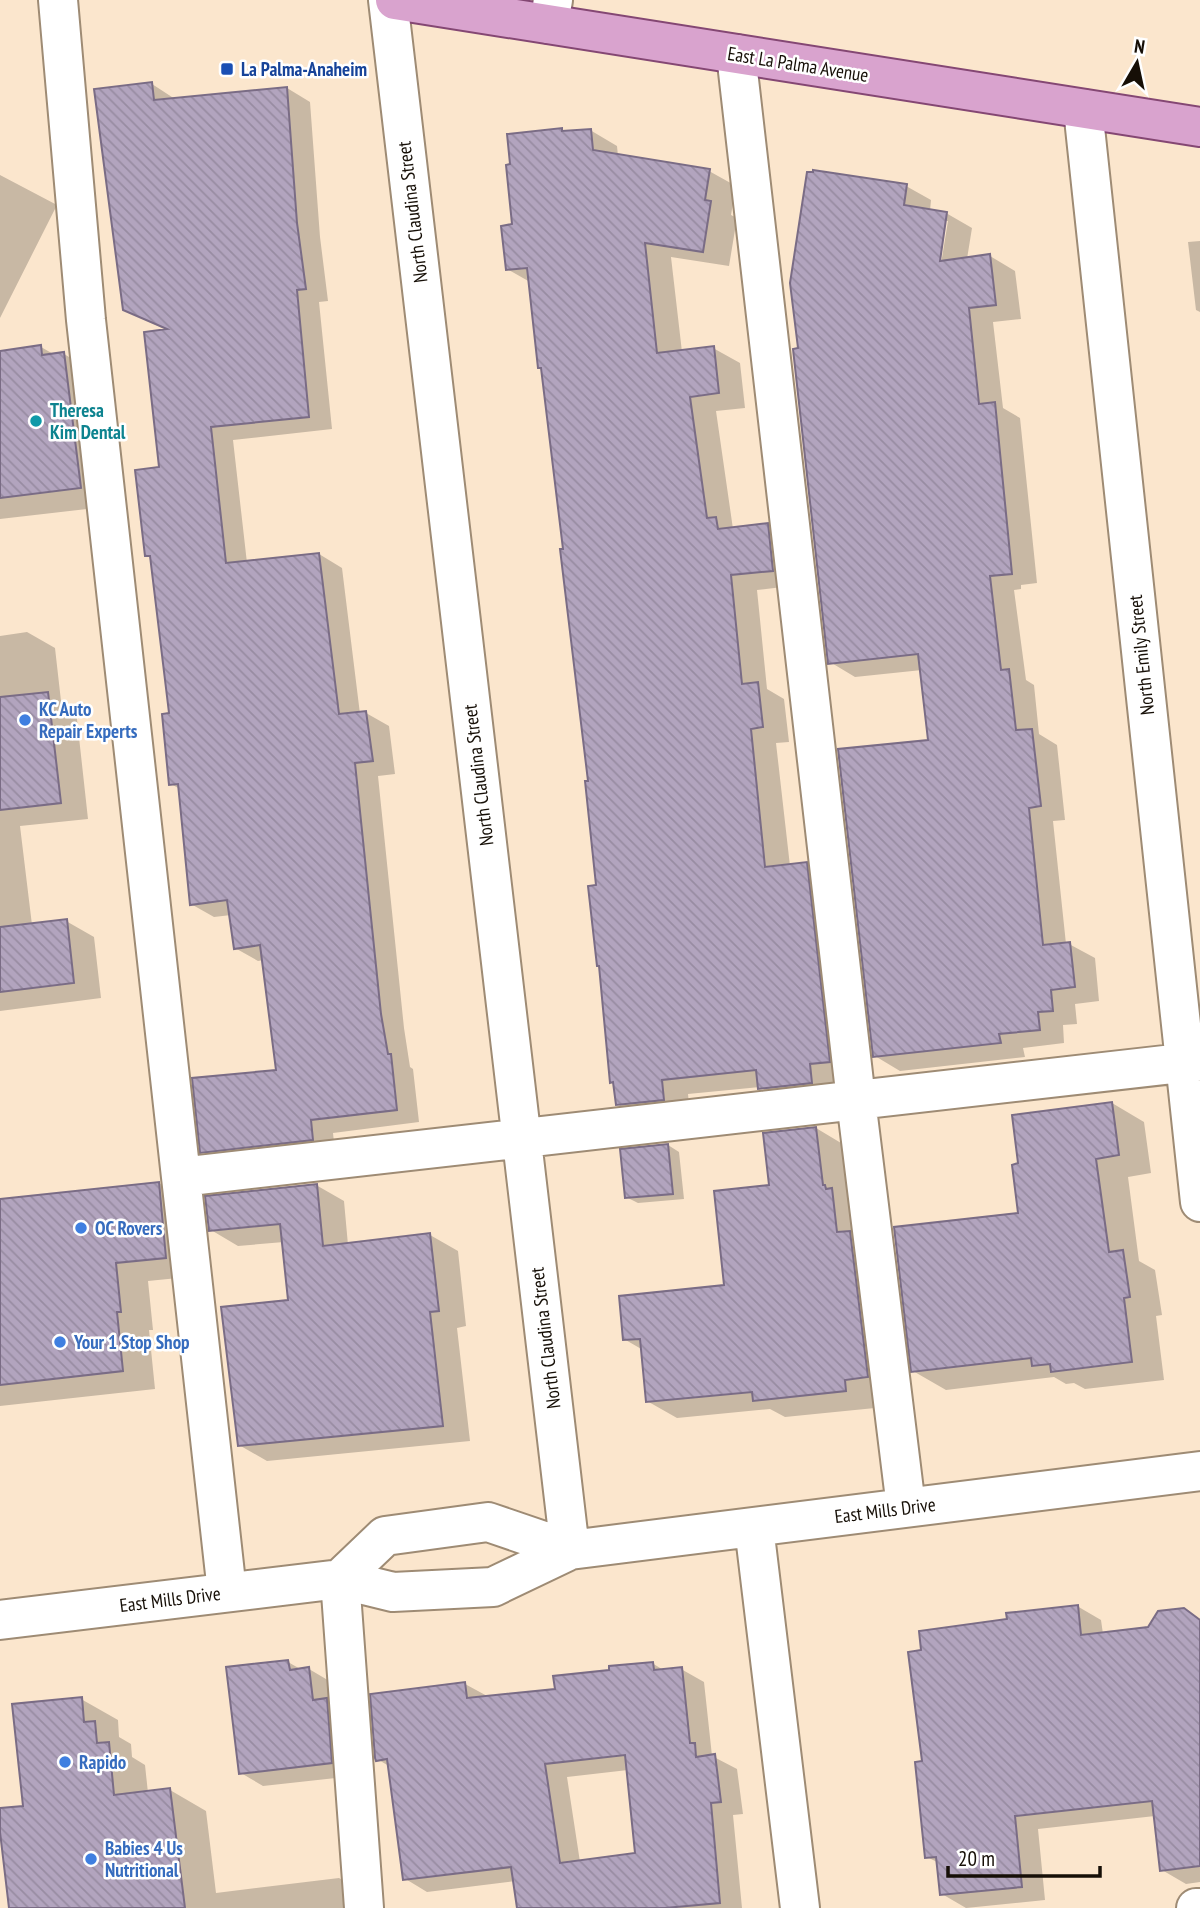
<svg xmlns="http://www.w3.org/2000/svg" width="1200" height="1908" font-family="'PT Sans Narrow',sans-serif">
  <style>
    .shadow { fill: #0003; fill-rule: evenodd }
    .building { fill: url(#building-back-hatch); stroke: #7a6c85; stroke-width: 2; fill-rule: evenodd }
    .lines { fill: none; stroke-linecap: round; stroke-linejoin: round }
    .minor-casing { stroke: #9e8b74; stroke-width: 42 }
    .major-casing { stroke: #844773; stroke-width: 42 }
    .minor { stroke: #fff; stroke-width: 38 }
    .major { stroke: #d9a3ce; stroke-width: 38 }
    .transit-dot { fill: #1a4fb4; stroke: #fff; stroke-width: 2.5 }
    .culture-dot { fill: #0f9aa8; stroke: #fff; stroke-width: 2.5 }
    .shop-dot { fill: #3f7fe0; stroke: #fff; stroke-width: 2.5 }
    .labels { text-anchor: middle; stroke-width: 5; stroke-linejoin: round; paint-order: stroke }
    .street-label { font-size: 19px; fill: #160f07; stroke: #fff }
    .transit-label { font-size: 19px; font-weight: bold; fill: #164399; stroke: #fff; text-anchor: start }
    .culture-label { font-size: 19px; font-weight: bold; fill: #0d838f; stroke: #fff; text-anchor: start }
    .shop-label { font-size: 19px; font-weight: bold; fill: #366cbe; stroke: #fff; text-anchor: start }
  </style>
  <defs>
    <pattern id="building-back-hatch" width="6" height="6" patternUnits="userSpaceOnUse" patternTransform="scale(1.75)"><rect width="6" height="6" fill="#b2a4be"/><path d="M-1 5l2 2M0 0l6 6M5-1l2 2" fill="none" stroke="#988ca2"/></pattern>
  </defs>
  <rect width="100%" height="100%" fill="#fbe6cd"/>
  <path class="shadow" d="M 152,84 L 175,99 L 287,88 L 310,102 L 320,237 L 328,301 L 319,302 L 332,429 L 233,440 L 247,563 L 319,554 L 342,568 L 360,714 L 366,713 L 389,726 L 395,774 L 378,776 L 404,1028 L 410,1067 L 413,1069 L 419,1122 L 333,1133 L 335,1152 L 225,1165 L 202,1152 L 278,1071 L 264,960 L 258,961 L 235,948 L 231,915 L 214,917 L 191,904 L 180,789 L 171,784 L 171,715 L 152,558 L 146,555 L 161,469 L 168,331 L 125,309 Z
    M 562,130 L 566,132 L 590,130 L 617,146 L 618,156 L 709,171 L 736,186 L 731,215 L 737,218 L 729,266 L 671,257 L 682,352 L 713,348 L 740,363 L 745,408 L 716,411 L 733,529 L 767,525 L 794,540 L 799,585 L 757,590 L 767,689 L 784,699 L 789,742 L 776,743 L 790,866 L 806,864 L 833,879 L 838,1098 L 786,1104 L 760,1087 L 688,1094 L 690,1115 L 644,1120 L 617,1104 L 615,1083 L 612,1081 L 601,967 L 598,887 L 590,782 L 565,550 L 530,282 L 507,269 L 514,226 Z
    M 0,175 L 57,205 L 0,318 Z
    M 906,186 L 931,200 L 930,211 L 946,213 L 972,228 L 967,259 L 990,256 L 1015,271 L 1021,319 L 993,322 L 1003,408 L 1020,418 L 1037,583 L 1021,585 L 1021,589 L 1014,590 L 1026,680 L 1034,685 L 1039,734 L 1057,745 L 1065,820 L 1053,821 L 1066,944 L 1069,944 L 1095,958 L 1099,1001 L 1075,1004 L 1077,1024 L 1063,1025 L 1064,1043 L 1023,1048 L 1025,1057 L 900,1071 L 875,1056 L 930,741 L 922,670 L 855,677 L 830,662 L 800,349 ZM 944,221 L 948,221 L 940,270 L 937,269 Z
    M 1200,241 L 1200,312 L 1196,310 L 1188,242 Z
    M 41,347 L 55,355 L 64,354 L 96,373 L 113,506 L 0,519 L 0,352 Z
    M 27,632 L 55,648 L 61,701 L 76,710 L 88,819 L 20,826 L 32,925 L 66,921 L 94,937 L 101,998 L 0,1011 L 0,636 Z
    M 1112,1103 L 1144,1122 L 1151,1173 L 1128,1177 L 1139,1261 L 1155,1270 L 1162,1315 L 1156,1316 L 1164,1380 L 1085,1389 L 1074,1383 L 1066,1384 L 1054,1377 L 946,1390 L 913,1371 L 1020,1215 Z
    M 816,1128 L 846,1146 L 875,1408 L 785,1417 L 770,1409 L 677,1418 L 647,1401 L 643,1350 L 624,1339 L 726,1287 L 771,1187 Z
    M 668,1145 L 679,1152 L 684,1199 L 638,1203 L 626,1197 Z
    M 159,1183 L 192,1202 L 198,1276 L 148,1281 L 153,1330 L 149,1330 L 155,1389 L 0,1406 L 0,1201 Z
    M 316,1185 L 344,1201 L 348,1245 L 430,1235 L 458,1251 L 466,1326 L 457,1328 L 470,1441 L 267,1461 L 239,1445 L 290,1302 L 284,1242 L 238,1246 L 211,1230 Z
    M 1077,1606 L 1101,1620 L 1103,1634 L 1149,1629 L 1184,1610 L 1200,1619 L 1200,1882 L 1186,1884 L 1162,1870 L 1155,1816 L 1038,1829 L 1045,1900 L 966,1908 L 942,1894 L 939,1863 L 927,1857 L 923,1651 L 1009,1621 Z
    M 288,1662 L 302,1670 L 309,1669 L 331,1682 L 354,1776 L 263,1786 L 241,1773 Z
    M 652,1663 L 665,1671 L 681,1669 L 704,1682 L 712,1756 L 737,1769 L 743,1814 L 733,1815 L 742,1908 L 518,1908 L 515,1881 L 427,1892 L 404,1878 L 389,1766 L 377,1759 L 465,1684 L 489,1697 L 557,1690 L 611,1671 ZM 628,1770 L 637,1854 L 580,1862 L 567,1777 Z
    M 81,1699 L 118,1720 L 119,1737 L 131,1744 L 132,1757 L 145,1765 L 148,1793 L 170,1790 L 206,1811 L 216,1893 L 339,1878 L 375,1899 L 376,1908 L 13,1908 L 0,1810 L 25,1807 Z"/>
  <path class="building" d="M 152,82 L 154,100 L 287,87 L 297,223 L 306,289 L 297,290 L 309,417 L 211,427 L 226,563 L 319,553 L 339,714 L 366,711 L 373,761 L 355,763 L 381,1014 L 388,1054 L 391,1054 L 397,1110 L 311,1120 L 313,1140 L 200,1153 L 192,1078 L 276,1070 L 260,945 L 234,949 L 227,900 L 190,905 L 178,784 L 169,785 L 162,714 L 169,713 L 150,556 L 145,556 L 135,470 L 159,467 L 144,332 L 167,329 L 123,310 L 94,89 Z
    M 562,128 L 562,131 L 591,129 L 593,150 L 710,169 L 705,200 L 711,201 L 703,252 L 645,243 L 657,353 L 714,346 L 719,393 L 690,397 L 707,518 L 716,517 L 718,529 L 768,523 L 773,571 L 731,575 L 742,684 L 758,682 L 763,727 L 751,729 L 765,867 L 807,862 L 830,1062 L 810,1064 L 812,1083 L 758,1089 L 756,1070 L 662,1080 L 664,1100 L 616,1105 L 613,1082 L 610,1083 L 599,966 L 597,966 L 588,886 L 596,885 L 585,781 L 588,781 L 560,549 L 563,549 L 541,368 L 538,368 L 527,268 L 506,270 L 501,226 L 512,224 L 506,165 L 510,164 L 507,134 Z
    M 813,170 L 907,184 L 904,205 L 947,212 L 940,261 L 990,254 L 996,305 L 969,308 L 979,404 L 995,402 L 1012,574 L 990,576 L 1001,670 L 1009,669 L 1016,730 L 1032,729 L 1041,806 L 1029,808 L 1043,945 L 1070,942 L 1075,987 L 1051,990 L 1053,1011 L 1038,1012 L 1040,1030 L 999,1034 L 1001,1043 L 873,1057 L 838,749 L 928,740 L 918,654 L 828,664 L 793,349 L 798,348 L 790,283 L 807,172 L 813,172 Z
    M 41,345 L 42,355 L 64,352 L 81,488 L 0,498 L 0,351 Z
    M 48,692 L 61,803 L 0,810 L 0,697 Z
    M 67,919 L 74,983 L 0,992 L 0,927 Z
    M 1112,1102 L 1119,1155 L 1096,1159 L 1109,1252 L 1123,1250 L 1130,1297 L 1124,1298 L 1132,1362 L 1051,1372 L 1050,1364 L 1032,1366 L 1031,1358 L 911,1372 L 894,1227 L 1018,1213 L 1012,1165 L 1018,1163 L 1012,1115 Z
    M 816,1127 L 823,1185 L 825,1185 L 826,1189 L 832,1188 L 837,1232 L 850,1231 L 868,1377 L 845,1380 L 846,1391 L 753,1401 L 752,1392 L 646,1402 L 640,1339 L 623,1340 L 619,1296 L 724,1285 L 714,1191 L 769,1185 L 763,1133 Z
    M 668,1144 L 673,1194 L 625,1198 L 620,1149 Z
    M 159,1182 L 166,1258 L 116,1263 L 121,1312 L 117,1312 L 123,1371 L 0,1385 L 0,1199 Z
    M 317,1184 L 323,1246 L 430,1233 L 439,1311 L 430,1312 L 443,1426 L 238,1446 L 221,1307 L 288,1300 L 280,1224 L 209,1231 L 205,1196 Z
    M 1078,1605 L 1081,1635 L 1148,1627 L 1158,1611 L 1184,1608 L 1200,1620 L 1200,1866 L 1160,1871 L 1152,1801 L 1015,1816 L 1022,1887 L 940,1895 L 936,1857 L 925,1858 L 915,1762 L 922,1761 L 908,1652 L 921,1650 L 919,1631 L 1007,1619 L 1006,1613 Z
    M 288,1660 L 290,1670 L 309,1667 L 313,1700 L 327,1698 L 332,1763 L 239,1774 L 226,1667 Z
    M 653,1662 L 654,1670 L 682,1667 L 690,1743 L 695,1743 L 696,1757 L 715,1754 L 721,1802 L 711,1803 L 720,1903 L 665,1908 L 517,1908 L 511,1867 L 403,1880 L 387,1759 L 376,1761 L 375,1758 L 370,1694 L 465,1682 L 467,1698 L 555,1689 L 553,1676 L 609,1670 L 609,1666 ZM 625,1755 L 635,1853 L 560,1863 L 545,1764 Z
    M 82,1697 L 84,1722 L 95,1721 L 97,1743 L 109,1742 L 114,1795 L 170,1788 L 185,1908 L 9,1908 L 0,1832 L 0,1808 L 23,1806 L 12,1704 Z"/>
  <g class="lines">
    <defs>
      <path id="minor" d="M 58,0 L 86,320 L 227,1592
        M 388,0 L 570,1550
        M 549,24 L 553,0
        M 736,54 L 856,1100 L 906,1507
        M 1083,109 L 1200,1202
        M 181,1177 L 1200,1061
        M 754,1527 L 800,1908
        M 340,1579 L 364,1908
        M 340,1579 L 385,1536 L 488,1522 L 570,1550
        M 0,1620 L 340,1579 L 393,1592 L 493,1587 L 570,1550 L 1200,1471
        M 1196,1908 L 1200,1908"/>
      <path id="major" d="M 395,0 L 1200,127"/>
    </defs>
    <use href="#minor" class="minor-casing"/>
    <use href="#major" class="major-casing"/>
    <use href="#minor" class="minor"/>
    <use href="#major" class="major"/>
  </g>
  <rect class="transit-dot" x="220" y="62" width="14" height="14" rx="3.5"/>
  <circle class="culture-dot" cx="36" cy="421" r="7"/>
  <g class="shop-dot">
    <circle cx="25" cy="720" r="7"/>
    <circle cx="81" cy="1228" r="7"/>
    <circle cx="60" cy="1342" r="7"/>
    <circle cx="65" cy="1762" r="7"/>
    <circle cx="91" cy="1859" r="7"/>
  </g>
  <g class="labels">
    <g class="street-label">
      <text transform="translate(798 64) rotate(9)" y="7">East La Palma Avenue</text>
      <text transform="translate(412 212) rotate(-97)" y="7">North Claudina Street</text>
      <text transform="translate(1141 655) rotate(-96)" y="7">North Emily Street</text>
      <text transform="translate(478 775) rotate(-97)" y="7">North Claudina Street</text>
      <text transform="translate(545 1338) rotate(-97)" y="7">North Claudina Street</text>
      <text transform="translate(885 1510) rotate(-7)" y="7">East Mills Drive</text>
      <text transform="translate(170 1599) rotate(-7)" y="7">East Mills Drive</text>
    </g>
    <g class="transit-label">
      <text x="241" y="76">La Palma-Anaheim</text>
    </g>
    <g class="culture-label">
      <text x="50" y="417">Theresa<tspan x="50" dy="22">Kim Dental</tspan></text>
    </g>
    <g class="shop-label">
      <text x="39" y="716">KC Auto<tspan x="39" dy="22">Repair Experts</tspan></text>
      <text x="95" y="1235">OC Rovers</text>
      <text x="74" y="1349">Your 1 Stop Shop</text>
      <text x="79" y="1769">Rapido</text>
      <text x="105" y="1855">Babies 4 Us<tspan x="105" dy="22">Nutritional</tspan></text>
    </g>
  </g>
  <g transform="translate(1137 63) rotate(9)" stroke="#ffffff" stroke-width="5" paint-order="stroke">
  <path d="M0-5L12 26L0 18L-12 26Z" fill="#160f07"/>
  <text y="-10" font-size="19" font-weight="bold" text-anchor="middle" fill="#160f07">N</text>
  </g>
  <path d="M948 1866v10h152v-10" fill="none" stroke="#160f07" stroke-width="3.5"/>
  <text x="958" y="1866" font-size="21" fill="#160f07" stroke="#ffffff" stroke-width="5" paint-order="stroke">20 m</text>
</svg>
